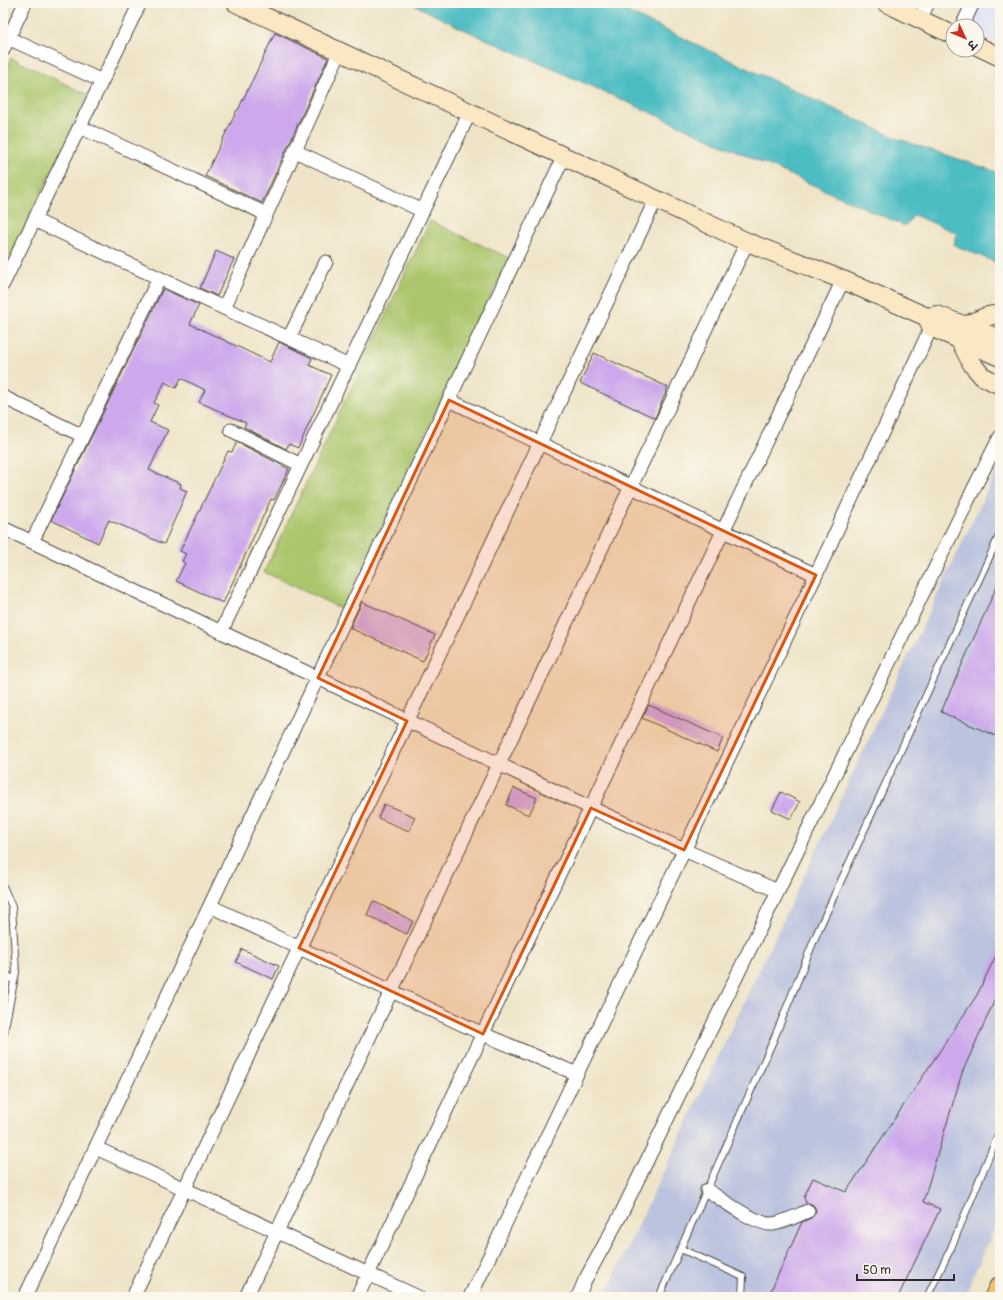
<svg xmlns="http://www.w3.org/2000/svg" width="1003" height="1300" font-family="Pangolin,'Playpen Sans Deva',sans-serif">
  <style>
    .built { fill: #d1d9f9 }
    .industrial { fill: #bbc3de }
    .green { fill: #abc66c; stroke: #6b784c }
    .water { fill: #4ebdc4; stroke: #3c7478 }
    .building { fill: #cca8ec }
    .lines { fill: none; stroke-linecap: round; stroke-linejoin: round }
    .lane-casing { stroke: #484742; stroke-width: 8 }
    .street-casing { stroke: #484742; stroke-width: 15 }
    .secondary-casing { stroke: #484742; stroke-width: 20 }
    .highway-casing { stroke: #484742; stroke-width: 24 }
    .lane { stroke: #fff; stroke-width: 6 }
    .street { stroke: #fff; stroke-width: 13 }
    .secondary { stroke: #fae7c3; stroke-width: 18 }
    .highway { stroke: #f2c36a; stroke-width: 22 }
    .marked { fill: #df570e; fill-opacity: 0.2; stroke: #df570e; stroke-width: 3; stroke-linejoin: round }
  </style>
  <rect width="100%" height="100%" fill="#fbf7ec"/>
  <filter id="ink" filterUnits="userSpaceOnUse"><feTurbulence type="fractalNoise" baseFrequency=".025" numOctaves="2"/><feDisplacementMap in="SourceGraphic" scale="8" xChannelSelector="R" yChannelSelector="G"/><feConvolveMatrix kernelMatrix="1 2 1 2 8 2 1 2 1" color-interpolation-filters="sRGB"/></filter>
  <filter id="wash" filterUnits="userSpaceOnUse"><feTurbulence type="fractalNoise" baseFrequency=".012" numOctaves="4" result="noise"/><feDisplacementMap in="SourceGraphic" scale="16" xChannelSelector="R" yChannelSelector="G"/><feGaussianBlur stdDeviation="0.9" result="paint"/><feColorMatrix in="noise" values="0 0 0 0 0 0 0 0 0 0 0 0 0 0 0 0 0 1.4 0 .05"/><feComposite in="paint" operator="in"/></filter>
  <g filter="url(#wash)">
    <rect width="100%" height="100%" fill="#efe4c7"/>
    <path class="built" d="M 979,3 L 1000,3 L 1000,45 L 977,34 L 977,26 L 968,26 Z"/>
    <path class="industrial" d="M 1000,463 L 1000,1216 L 964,1297 L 604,1297 Z"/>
    <path class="green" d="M 11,58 L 88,95 L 3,273 L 3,75 Z
      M 430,221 L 509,258 L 342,609 L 264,572 Z"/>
    <path class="water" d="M 411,3 L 608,3 L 896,138 L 1000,173 L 1000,264 L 954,245 L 957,233 L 914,215 L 905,226 L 461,28 Z"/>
    <g id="blocks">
      <path class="building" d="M 275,33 L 328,58 L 262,203 L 205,176 L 237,110 L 238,110 Z
        M 216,251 L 234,259 L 217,296 L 200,288 Z
        M 163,289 L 199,305 L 190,324 L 270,362 L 279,342 L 312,358 L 309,365 L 331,375 L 298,448 L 289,444 L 286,449 L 244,427 L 246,423 L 199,402 L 205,390 L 181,378 L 176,388 L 165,382 L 154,403 L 158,405 L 150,422 L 168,430 L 149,470 L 181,484 L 180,488 L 187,491 L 164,544 L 109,520 L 98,543 L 51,520 Z
        M 594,353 L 668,387 L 655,418 L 580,383 Z
        M 237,442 L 289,469 L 274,500 L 271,499 L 223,603 L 176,581 L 185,563 L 182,561 L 186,554 L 180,551 L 228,451 L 232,452 Z
        M 1000,579 L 1000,738 L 941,712 Z
        M 362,602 L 435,635 L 423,661 L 350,628 Z
        M 649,705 L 723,738 L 717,752 L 642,718 Z
        M 514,788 L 537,798 L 529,815 L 506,805 Z
        M 781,792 L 800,802 L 791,819 L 772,810 Z
        M 384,804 L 415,817 L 409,831 L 378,818 Z
        M 373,901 L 413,921 L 407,934 L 367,915 Z
        M 1000,947 L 1000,988 L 962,1073 L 923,1202 L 940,1209 L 898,1297 L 768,1297 L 802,1222 L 811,1218 L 816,1212 L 815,1208 L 813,1205 L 809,1203 L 806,1203 L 804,1197 L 813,1178 L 846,1192 L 977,995 Z
        M 242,949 L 279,966 L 273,979 L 236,962 Z"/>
    </g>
  </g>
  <g filter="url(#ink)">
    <use href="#blocks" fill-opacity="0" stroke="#484742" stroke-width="1"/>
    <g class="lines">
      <defs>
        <path id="lane" d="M 3,886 L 12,907 L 16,972 L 3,1037
          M 3,971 L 14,981
          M 681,1249 L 743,1277 L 742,1297
          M 659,1297 L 773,1041 L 817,933 L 1000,534
          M 927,1297 L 951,1248 L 1000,1130"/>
        <path id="street" d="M 920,19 L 928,3
          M 962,26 L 973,3
          M 8,38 L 102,81
          M 3,50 L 25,3
          M 80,127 L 266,214
          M 295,151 L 423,211
          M 34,220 L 349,366
          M 3,284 L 140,3
          M 224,308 L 340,51
          M 289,338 L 326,262
          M 3,397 L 83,436
          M 449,400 L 816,575
          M 231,430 L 301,465
          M 3,528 L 591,808 L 684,850 L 778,891
          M 32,542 L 159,278
          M 221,632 L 470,112
          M 210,906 L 483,1034 L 577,1074
          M 96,1148 L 418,1297
          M 707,1190 C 721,1199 757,1226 773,1224 C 785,1222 796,1216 808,1211
          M 25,1297 L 564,156
          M 133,1297 L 656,199
          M 246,1297 L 747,242
          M 357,1297 L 843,280
          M 470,1297 L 816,575 L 934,321
          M 578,1297 L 585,1280 L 620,1216 L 974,488 L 1000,437"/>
        <path id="secondary" d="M 236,3 L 747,242 L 843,280 L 927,317 L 937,315 L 1000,339
          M 886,3 L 953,35
          M 977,46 L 1000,57
          M 927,317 L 931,327 L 1000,357
          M 965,326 C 975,322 989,313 1000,315
          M 959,339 L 972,364 L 982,376 L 1000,385"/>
        <path id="highway" d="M 996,1297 L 1000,1288"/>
      </defs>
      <use href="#lane" class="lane-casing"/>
      <use href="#street" class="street-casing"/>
      <use href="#secondary" class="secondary-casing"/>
      <use href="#highway" class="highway-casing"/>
      <use href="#lane" class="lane"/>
      <use href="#street" class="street"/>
      <use href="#secondary" class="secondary"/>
      <use href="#highway" class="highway"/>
    </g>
  </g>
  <path class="marked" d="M 449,400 L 816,575 L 684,850 L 591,808 L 483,1034 L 299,948 L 407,721 L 318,678 Z"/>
  <rect width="1003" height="1300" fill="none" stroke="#fbf7ec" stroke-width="16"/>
  <g transform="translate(965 38) rotate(134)"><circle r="19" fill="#fbf7ec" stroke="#a8a59f"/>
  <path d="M0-3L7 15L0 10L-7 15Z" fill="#c8321e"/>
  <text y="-6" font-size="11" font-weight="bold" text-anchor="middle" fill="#2b2b2b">उ</text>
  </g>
  <path d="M857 1274v6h97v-6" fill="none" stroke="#2b2b2b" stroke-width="2"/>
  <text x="863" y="1274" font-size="12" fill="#2b2b2b" stroke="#fbf7ec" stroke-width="3" paint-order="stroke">50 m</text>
</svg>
